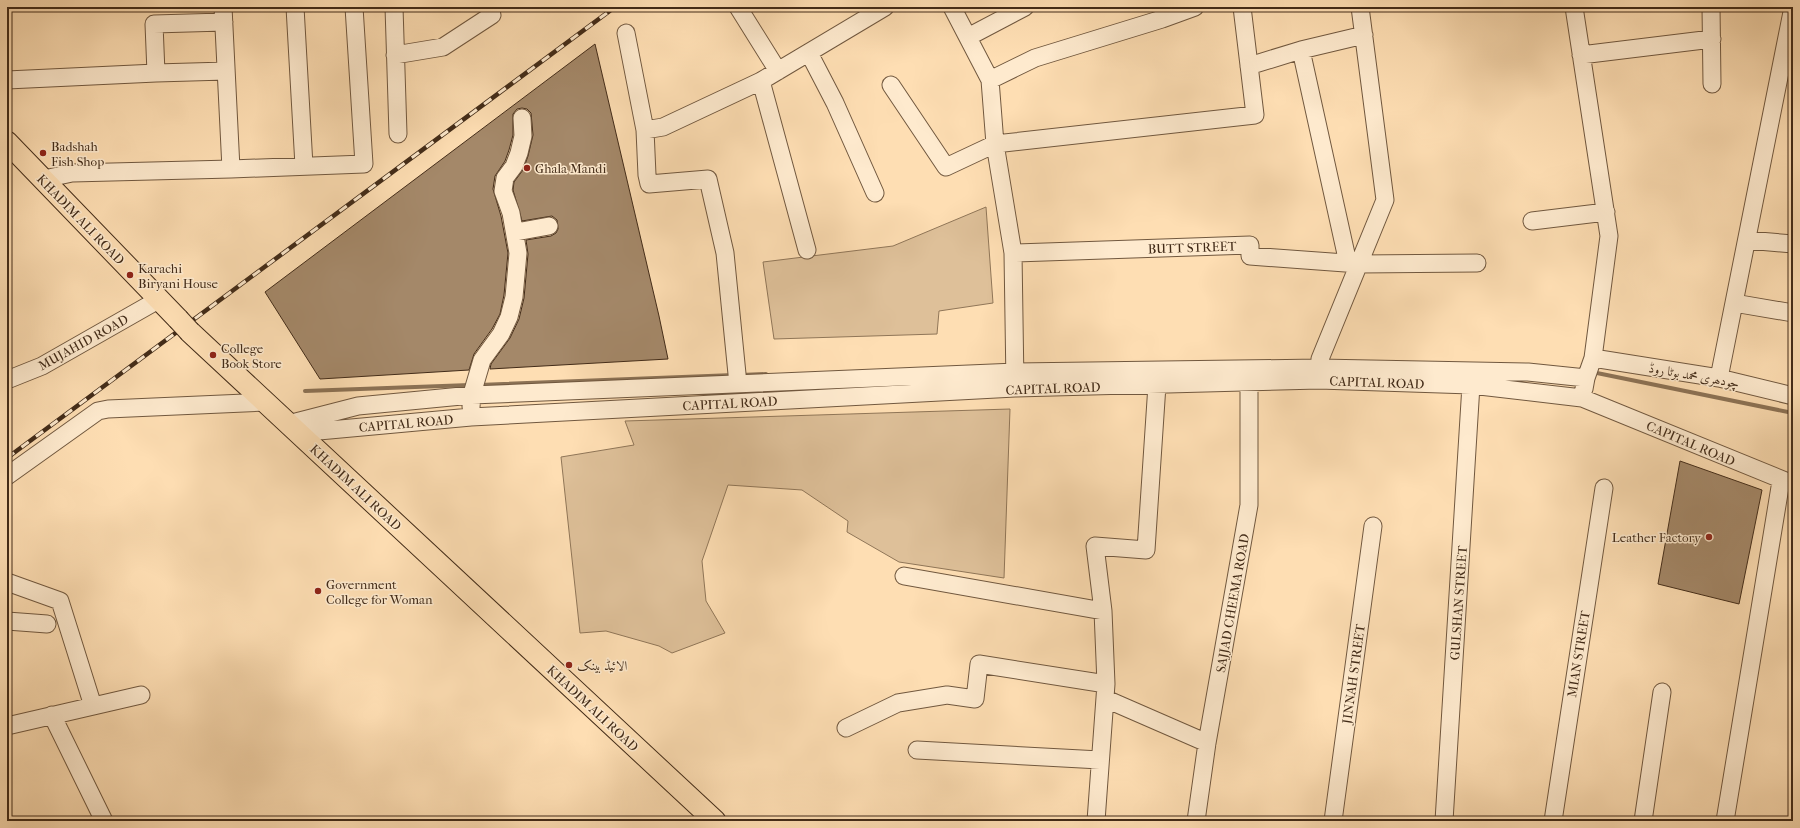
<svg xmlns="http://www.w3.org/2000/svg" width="1800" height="828" font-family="'IM FELL French Canon',Amiri,serif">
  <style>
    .green { fill: #dec099; stroke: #907658 }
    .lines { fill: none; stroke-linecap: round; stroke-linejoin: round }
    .stream { stroke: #8c7255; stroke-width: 4 }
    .building { fill: #a48869; stroke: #422b18 }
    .minor-casing { stroke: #71583f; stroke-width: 19 }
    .major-casing { stroke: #422b18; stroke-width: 23 }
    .minor { stroke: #feeace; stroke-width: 17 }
    .major { stroke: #fedeb3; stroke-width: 21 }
    .rail-casing { stroke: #422b18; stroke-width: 4.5 }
    .rail { stroke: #feeace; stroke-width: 3; stroke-dasharray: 9; stroke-linecap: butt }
    .major-bridge-casing { stroke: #422b18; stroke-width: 23; stroke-linecap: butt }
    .major-bridge { stroke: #fedeb3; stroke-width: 21 }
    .poi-dot { fill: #8f2418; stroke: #feeace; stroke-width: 1.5 }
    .labels { text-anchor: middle; stroke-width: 3; stroke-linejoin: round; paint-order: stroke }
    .poi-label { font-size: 13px; fill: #422b18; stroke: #feeace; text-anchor: start }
    .street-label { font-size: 13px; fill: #422b18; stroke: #feeace }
  </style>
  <rect width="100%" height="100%" fill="#fedeb3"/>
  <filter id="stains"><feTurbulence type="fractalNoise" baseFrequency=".005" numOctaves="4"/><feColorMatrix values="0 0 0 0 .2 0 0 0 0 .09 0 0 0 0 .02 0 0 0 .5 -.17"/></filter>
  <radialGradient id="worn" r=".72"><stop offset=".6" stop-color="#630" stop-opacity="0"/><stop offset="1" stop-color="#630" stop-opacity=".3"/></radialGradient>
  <path class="green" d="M 986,207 L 993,303 L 939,311 L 937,334 L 774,339 L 763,262 L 893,246 Z
    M 1010,409 L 1004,578 L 899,562 L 847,532 L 848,521 L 802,490 L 728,485 L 702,561 L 706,601 L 725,633 L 672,653 L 659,646 L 606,631 L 580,633 L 561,457 L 634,445 L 625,421 Z"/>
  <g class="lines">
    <path class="stream" d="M 1592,372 L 1793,413
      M 741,375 L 766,374
      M 479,385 L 734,375
      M 305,391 L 470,385"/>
  </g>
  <path class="building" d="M 595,44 L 659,316 L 668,359 L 490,369 L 491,364 L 510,338 L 519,319 L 524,298 L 528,254 L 526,240 L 551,236 L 556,233 L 558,229 L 557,220 L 552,216 L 522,221 L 513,190 L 514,182 L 523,170 L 528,156 L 533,135 L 531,113 L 527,109 L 522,108 L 517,109 L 513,114 L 513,135 L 509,150 L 505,161 L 495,176 L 493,189 L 501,216 L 508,253 L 504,295 L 500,314 L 492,329 L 474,354 L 469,370 L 320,379 L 265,292 Z
    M 1680,461 L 1762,490 L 1739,604 L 1658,584 Z"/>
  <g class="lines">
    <defs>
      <path id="minor" d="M 223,7 L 231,169
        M 295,7 L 304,166
        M 394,7 L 398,134
        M 738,7 L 778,71
        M 952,7 L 990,80 L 995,144 L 1013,253 L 1015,384
        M 1574,7 L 1609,236 L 1593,358 L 1586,378 L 1584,389
        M 1711,7 L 1712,84
        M 626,33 L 645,130 L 647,175 L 649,184 L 708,179 L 725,253 L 738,384
        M 968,37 L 1025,7
        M 1301,50 L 1348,263
        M 809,53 L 835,103 L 875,193
        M 395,55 L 443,47 L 492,15
        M 1581,55 L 1712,39
        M 1249,66 L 1301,50 L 1364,35
        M 156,73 L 154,24 L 224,22
        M 7,80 L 156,73 L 226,71
        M 990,80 L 1035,58 L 1162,19 L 1195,7
        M 761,81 L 807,250
        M 891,85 L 946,167 L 995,144 L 1255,115 L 1242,7
        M 645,130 L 663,127 L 761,81 L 885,7
        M 44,179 L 72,173 L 231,169 L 364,164 L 354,7
        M 1532,221 L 1606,212
        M 516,232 L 549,226
        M 1747,240 L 1793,244
        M 1013,253 L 1250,245 L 1250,256 L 1359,264 L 1477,263
        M 1734,303 L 1793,313
        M 1593,358 L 1719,378 L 1793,396
        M 1319,378 L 1320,359 L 1385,200 L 1360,7
        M 1719,378 L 1793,7
        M 7,380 L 42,366 L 158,300
        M 471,407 L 472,394 L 482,360 L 501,334 L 509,317 L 514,297 L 518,253 L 511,213 L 503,191 L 505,178 L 514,166 L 519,153 L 523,136 L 522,118
        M 288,424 L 358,406 L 472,395 L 1016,372 L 1319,368 L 1528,372 L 1586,378
        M 297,433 L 471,417 L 1015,388 L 1319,380 L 1471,385 L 1582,398 L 1793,484
        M 7,476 L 98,411 L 108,409 L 265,402
        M 904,576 L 1103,611
        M 7,582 L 60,601 L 93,706
        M 7,621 L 47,624
        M 1106,699 L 1207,743
        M 52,715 L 104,821
        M 7,726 L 141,695
        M 846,728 L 898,703 L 947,695 L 975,699 L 979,664 L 1106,684
        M 917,750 L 1100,760
        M 1096,821 L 1106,684 L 1103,611 L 1095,546 L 1146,550 L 1157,385
        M 1196,821 L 1207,743 L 1249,505 L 1249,383
        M 1333,821 L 1373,526
        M 1444,821 L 1471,385
        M 1553,821 L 1604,488
        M 1643,821 L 1662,692
        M 1725,821 L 1781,481"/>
      <path id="major" d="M 7,142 L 178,319
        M 190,332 L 715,821"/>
    </defs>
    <use href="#minor" class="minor-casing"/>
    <use href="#major" class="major-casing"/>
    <use href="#minor" class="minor"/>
    <use href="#major" class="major"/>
    <defs>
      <path id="rail" d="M 7,458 L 615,7"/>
    </defs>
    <use href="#rail" class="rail-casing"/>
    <use href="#rail" class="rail"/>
    <defs>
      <path id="major-bridge" d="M 178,319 L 190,332"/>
    </defs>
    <use href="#major-bridge" class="major-bridge-casing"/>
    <use href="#major-bridge" class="major-bridge"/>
  </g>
  <g class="poi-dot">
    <circle cx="43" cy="153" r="4"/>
    <circle cx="527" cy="168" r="4"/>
    <circle cx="130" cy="275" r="4"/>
    <circle cx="213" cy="355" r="4"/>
    <circle cx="1709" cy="537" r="4"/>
    <circle cx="318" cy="591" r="4"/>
    <circle cx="569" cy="665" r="4"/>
  </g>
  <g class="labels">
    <g class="poi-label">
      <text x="51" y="151">Badshah<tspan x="51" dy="15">Fish Shop</tspan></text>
      <text x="535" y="173">Ghala Mandi</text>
      <text x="138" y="273">Karachi<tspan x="138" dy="15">Biryani House</tspan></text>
      <text x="221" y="353">College<tspan x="221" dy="15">Book Store</tspan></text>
      <text x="1701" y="542" text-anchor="end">Leather Factory</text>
      <text x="326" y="589">Government<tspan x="326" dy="15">College for Woman</tspan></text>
      <text x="577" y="670">الائیڈ بینک</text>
    </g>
    <g class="street-label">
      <text transform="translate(81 219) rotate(46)" y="5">KHADIM ALI ROAD</text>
      <text transform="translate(1192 247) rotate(-2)" y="5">BUTT STREET</text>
      <text transform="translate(83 342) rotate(-29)" y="5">MUJAHID ROAD</text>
      <text transform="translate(1694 375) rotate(10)" y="5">چودھری محمد بوٹا روڈ</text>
      <text transform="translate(1377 382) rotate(2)" y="5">CAPITAL ROAD</text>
      <text transform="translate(1053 388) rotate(-2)" y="5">CAPITAL ROAD</text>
      <text transform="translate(730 403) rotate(-3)" y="5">CAPITAL ROAD</text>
      <text transform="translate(406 423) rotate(-5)" y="5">CAPITAL ROAD</text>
      <text transform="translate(1691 443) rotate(23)" y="5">CAPITAL ROAD</text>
      <text transform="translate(356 487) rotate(43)" y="5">KHADIM ALI ROAD</text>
      <text transform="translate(1232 603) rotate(-80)" y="5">SAJJAD CHEEMA ROAD</text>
      <text transform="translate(1458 603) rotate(-86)" y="5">GULSHAN STREET</text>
      <text transform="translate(1578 654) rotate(-81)" y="5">MIAN STREET</text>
      <text transform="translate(1353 674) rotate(-82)" y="5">JINNAH STREET</text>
      <text transform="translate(593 708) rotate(43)" y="5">KHADIM ALI ROAD</text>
    </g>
  </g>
  <rect width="1800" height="828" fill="none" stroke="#fedeb3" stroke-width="24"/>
  <rect x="8" y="8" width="1784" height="812" fill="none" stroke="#422b18" stroke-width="2"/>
  <rect x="12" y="12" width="1776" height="804" fill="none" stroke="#422b18"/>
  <rect width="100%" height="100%" filter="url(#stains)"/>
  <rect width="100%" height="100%" fill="url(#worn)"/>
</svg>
